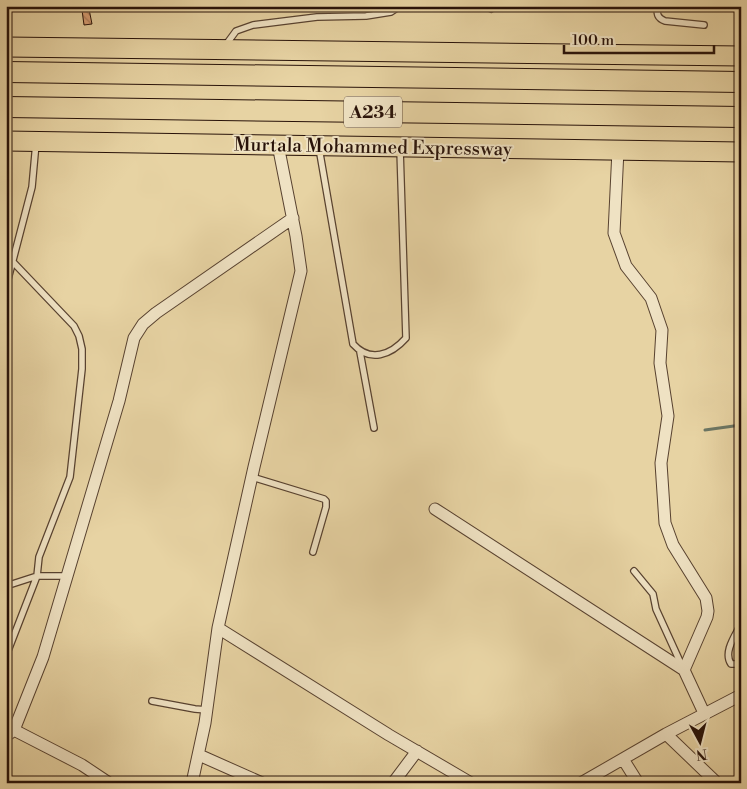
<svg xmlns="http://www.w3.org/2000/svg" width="747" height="789" font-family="'Libre Bodoni',serif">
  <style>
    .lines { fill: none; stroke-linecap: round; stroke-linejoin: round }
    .stream { stroke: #6b7664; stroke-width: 3 }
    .building { fill: url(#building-back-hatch); stroke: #281209 }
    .service-casing { stroke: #584230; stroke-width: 8 }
    .minor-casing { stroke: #584230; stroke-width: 13 }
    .trunk-casing { stroke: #281209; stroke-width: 21 }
    .motorway-casing { stroke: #281209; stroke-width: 22 }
    .service { stroke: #efe2c3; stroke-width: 5.5 }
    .minor { stroke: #efe2c3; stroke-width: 11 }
    .trunk { stroke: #e7d3a3; stroke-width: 19 }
    .motorway { stroke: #e7d3a3; stroke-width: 20 }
    .labels { text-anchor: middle; stroke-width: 4; stroke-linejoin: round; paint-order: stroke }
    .shield { fill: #efe2c3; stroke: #645041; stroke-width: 1 }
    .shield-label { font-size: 18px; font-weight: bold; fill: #281209 }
    .street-label { font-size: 19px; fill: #281209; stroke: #efe2c3 }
  </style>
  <defs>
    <pattern id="building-back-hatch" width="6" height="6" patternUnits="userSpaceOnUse" patternTransform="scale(1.25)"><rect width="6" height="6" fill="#d99f75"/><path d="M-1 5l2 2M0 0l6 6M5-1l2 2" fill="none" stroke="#b0805e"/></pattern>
  </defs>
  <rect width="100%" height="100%" fill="#e7d3a3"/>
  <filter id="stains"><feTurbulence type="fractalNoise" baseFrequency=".004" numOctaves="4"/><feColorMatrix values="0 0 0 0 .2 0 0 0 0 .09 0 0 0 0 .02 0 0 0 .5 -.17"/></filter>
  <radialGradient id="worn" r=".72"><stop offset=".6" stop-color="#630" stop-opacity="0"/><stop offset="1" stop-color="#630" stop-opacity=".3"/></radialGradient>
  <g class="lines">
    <path class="stream" d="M 705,430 L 741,425"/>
  </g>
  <path class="building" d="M 89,9 L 92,24 L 84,25 L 82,10 Z"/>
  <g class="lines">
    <defs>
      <path id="service" d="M 241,6 L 260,6
        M 485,6 L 491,9
        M 657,6 C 657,14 657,18 665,21 L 704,25
        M 225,46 L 236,31 L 253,25 L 317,17 L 366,16 L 391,12 L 400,6
        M 319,148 L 353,344 C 370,363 391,355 406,338 L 400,149
        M 6,287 L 32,187 L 36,143
        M 360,352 L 374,428
        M 252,477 L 324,499 L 326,501 L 326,507 L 313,552
        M 634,571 L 653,594 L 656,609 L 682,666
        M 6,586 L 37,576 L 67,576
        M 741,624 C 735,636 723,652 731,664 L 741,664
        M 6,656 L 37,576 L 39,557 L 70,477 L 82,369 L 82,349 L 79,336 L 74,326 L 13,262
        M 152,701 L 195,709 L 207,710"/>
      <path id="minor" d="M 618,150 L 614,233 L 626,266 L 651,298 L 662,330 L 660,363 L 668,416 L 661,463 L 665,523 L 673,545 L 706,598 L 708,611 L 707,617 L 684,670
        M 435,509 L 684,670 L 704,713
        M 218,628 L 389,735 L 471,783
        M 14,730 L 82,765 L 109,783
        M 666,734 L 717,783
        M 6,736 L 14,730 L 43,657 L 119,401 L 134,338 L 143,324 L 156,313 L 293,218
        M 199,755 L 262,783
        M 623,759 L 638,783
        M 192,783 L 205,723 L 218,628 L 254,467 L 301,271 L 296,236 L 278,145
        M 393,783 L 417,751
        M 581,783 L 666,734 L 741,695"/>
      <path id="trunk" d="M 6,47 L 741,56
        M 6,141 L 741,152"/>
      <path id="motorway" d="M 6,72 L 741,82
        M 6,107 L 741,117"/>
    </defs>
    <use href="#service" class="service-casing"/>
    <use href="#minor" class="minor-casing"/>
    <use href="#trunk" class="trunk-casing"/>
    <use href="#motorway" class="motorway-casing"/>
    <use href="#service" class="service"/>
    <use href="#minor" class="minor"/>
    <use href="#trunk" class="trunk"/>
    <use href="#motorway" class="motorway"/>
  </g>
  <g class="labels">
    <rect class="shield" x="344" y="96.5" width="58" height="31" rx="4"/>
    <g class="shield-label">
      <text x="373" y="118">A234</text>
    </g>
    <g class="street-label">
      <text transform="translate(373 146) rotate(1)" y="7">Murtala Mohammed Expressway</text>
    </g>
  </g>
  <rect width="747" height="789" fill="none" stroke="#e7d3a3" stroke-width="25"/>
  <rect x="8" y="8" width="732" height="774" fill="none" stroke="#281209" stroke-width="2.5"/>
  <rect x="12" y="12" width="722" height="764" fill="none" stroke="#281209"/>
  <g transform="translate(700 742) rotate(173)" stroke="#efe2c3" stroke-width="4" paint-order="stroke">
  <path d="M0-4L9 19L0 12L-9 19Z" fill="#281209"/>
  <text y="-8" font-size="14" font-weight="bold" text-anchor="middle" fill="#281209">N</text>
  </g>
  <path d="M564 45v8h150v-8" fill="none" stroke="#281209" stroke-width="2.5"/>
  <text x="572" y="45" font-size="15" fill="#281209" stroke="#efe2c3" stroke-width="4" paint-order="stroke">100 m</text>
  <rect width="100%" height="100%" filter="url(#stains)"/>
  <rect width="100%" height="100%" fill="url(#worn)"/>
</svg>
